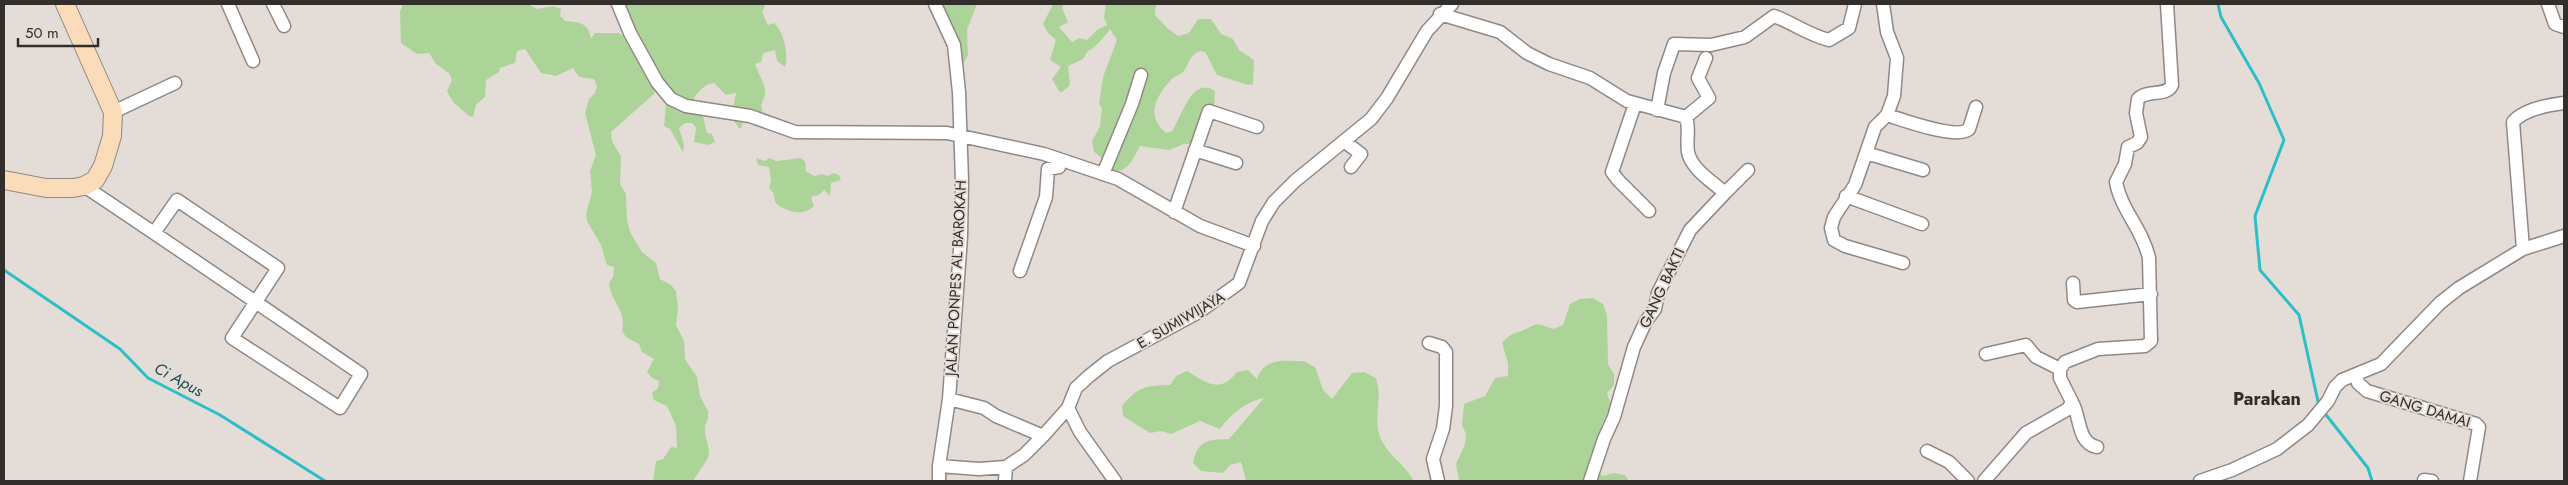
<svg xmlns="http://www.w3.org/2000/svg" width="2568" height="485" font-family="Jost,sans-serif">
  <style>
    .green { fill: #add498 }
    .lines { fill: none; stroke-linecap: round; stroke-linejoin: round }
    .stream { stroke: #2dbfc7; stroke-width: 3 }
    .street-casing { stroke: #908884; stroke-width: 15 }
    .secondary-casing { stroke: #908884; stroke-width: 20 }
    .street { stroke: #fff; stroke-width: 12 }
    .secondary { stroke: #fadcbb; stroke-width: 18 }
    .labels { text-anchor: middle; stroke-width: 4; stroke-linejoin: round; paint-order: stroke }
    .street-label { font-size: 15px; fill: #312e2c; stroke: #e4ddd7 }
    .water-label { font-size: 16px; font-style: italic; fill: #175154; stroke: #e4ddd7 }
    .quarter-label { font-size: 18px; font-weight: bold; fill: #312e2c; stroke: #e4ddd7 }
  </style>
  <rect width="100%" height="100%" fill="#e4ddd7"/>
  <path class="green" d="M 403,4 L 528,4 L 537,9 L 553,6 L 561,9 L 560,16 L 565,21 C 580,22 589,23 591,39 L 595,33 L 619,33 L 626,38 L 617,4 L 763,4 L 765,7 L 762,12 L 768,25 L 774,23 C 784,31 789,56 785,67 L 777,61 L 775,50 L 763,53 L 761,62 L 755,64 L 765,88 L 765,95 L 761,105 L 764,118 L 743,118 L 742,127 L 738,129 L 738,126 L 731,118 L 736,93 L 726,95 L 714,83 C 704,84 695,94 692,103 L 703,116 L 707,133 L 712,134 L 715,142 L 708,145 L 694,142 L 696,128 L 692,123 L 685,123 L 679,128 L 684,145 L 683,152 L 670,129 L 664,126 L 666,103 L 671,99 L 656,86 L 654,94 L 611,132 L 612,141 L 621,157 L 620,184 L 626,194 L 627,220 L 630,232 L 642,252 L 656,263 L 660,279 L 671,285 L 676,291 L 678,308 L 676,325 L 684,341 L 685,359 L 697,377 L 700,396 L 708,411 L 708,419 L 705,426 L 705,433 L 709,450 L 708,458 L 693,481 L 653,481 L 656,461 L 663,459 L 671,447 L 677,448 L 676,426 L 667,406 L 654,400 L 652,393 L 658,388 L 659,381 L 652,378 L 647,372 L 654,359 L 642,352 L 639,344 L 626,337 L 622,331 C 627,311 611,302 609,283 L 613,277 L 614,267 L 607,265 L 601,245 L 587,221 L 586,213 L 592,192 L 590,171 L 596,155 L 585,113 L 589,99 L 595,93 L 597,86 L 594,79 L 579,77 L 573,68 L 556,76 L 541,73 L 525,49 L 517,51 L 515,63 L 500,68 L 499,72 L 486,80 L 485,97 L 476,105 L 473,117 L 469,116 L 453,102 L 447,91 L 452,80 L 449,73 L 436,64 L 429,53 L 417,54 L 401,43 L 400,12 Z
    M 936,4 L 977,4 L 967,30 L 968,55 L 962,66 Z
    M 1053,4 L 1064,4 L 1062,8 L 1068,22 L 1059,27 L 1072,42 L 1079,38 L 1087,40 L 1097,30 L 1107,25 L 1104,18 L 1106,4 L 1156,4 L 1155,15 L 1167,28 L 1178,36 L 1189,33 L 1198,19 L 1211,19 L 1221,34 L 1233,39 L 1239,50 L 1254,60 L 1253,84 L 1248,85 L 1217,75 L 1205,52 L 1200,51 C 1189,55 1189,65 1183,72 C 1180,75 1175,76 1172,79 C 1156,96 1145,115 1166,133 L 1172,131 C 1181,118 1192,75 1215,91 L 1214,109 L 1194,144 L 1184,144 L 1169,150 L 1140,146 C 1130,164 1126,177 1101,169 L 1101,157 L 1094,152 L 1092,141 L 1100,126 L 1102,108 L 1099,104 L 1103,77 L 1117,40 L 1110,29 C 1107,34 1092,51 1088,51 L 1083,59 L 1068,66 L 1070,85 L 1062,92 L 1059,91 L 1052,79 L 1061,67 L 1050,60 L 1056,40 L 1048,33 L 1043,24 Z
    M 756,158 L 765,161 L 769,158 L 777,161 L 801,158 L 805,162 L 806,171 L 814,176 L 822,174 L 828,176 L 833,173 L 839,175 L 841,180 L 831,183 L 830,196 L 824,190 L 819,195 L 811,197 L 814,206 C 803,217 785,212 775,202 L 774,194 L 769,188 L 771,180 L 769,167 L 758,165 Z
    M 1593,298 L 1603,304 L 1607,315 L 1608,364 L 1614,374 L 1614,385 L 1607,393 L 1611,405 L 1601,427 L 1607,450 L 1593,468 L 1603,476 L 1614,473 L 1625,475 L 1629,481 L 1459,481 L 1456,464 L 1465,444 L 1466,434 L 1462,425 L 1464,404 L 1485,396 L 1495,378 L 1508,376 L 1508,363 L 1502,343 C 1508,336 1510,335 1519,332 C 1536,326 1531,320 1553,329 L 1563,325 L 1570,304 L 1580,299 Z
    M 1304,361 L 1315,367 L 1323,390 L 1332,399 L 1352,373 L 1364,372 L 1376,378 C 1383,399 1373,418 1380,437 C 1387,455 1405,464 1414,481 L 1246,481 L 1241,462 L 1230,465 L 1223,473 L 1201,471 L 1193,463 C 1198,439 1208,440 1229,439 L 1264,398 C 1246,402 1230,414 1220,429 L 1200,421 L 1171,434 L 1161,431 L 1150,433 L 1123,416 L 1122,406 C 1138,386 1146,386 1170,385 L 1176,376 L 1187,371 C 1207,383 1220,394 1237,372 L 1248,370 L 1257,379 C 1265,357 1284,361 1304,361 Z"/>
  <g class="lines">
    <path class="stream" d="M 2218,4 L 2221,17 L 2259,83 L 2284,140 L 2255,216 L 2260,270 L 2299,315 L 2319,406
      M 4,270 L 120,349 L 148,378 L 220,415 L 325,481
      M 2323,411 L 2368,468 L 2372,481"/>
    <defs>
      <path id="street" d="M 228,4 L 253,61
        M 273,4 L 284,26
        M 618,4 L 630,33 L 657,82 L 671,99 L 686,106 L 750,116 L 795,132 L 947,133 L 1044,154 L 1118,179 L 1200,226 L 1254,246
        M 935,4 L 954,45 L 959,92 L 962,181 L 961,237 L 949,399 L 939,466 L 939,481
        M 1883,4 L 1887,32 L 1897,58 L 1894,96 L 1887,115 C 1903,120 1957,140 1969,129 L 1976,107
        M 2548,4 L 2555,24 L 2564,27
        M 1440,14 L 1500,32 L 1527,53 L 1549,64 L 1590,78 L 1627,101 L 1686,117 L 1709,98 L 1698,78 L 1706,58
        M 1635,104 L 1612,172 L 1618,180 L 1649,211
        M 1657,110 L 1664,73 L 1674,44 L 1711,45 L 1745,37 L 1774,16 C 1793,23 1809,35 1829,40 L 1849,28 L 1855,4
        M 113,112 L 175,83
        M 1887,115 L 1875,127 L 1855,185 L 1834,217 L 1831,228 L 1834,240 L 1845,246 L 1903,263
        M 1345,142 L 1361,154 L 1351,167
        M 1195,150 L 1236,163
        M 1866,153 L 1923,170
        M 1103,174 L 1132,104 L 1141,75
        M 84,186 C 177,248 269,311 361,374 L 340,408 L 232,338 L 278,268 L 177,200 L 154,233
        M 1725,193 L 1748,170
        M 1846,196 L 1922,224
        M 1174,212 L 1209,111 L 1257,127
        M 2523,249 L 2513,122 C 2524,109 2548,105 2564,103
        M 1020,271 L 1046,197 L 1048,169 L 1059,167 L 1059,159
        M 2073,283 L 2074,300 L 2077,302 L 2151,294
        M 1429,343 L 1442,347 L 1446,352 L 1446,406 L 1443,429 L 1433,459 L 1438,481
        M 1986,354 L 2026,345 L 2036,357 L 2060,369
        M 2060,369 L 2065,362 L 2098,349 L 2145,346 L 2151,341 L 2149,258 C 2143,230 2121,210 2116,182 L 2125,164 L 2128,147 L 2137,143 L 2141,137 L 2136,113 L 2138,99 C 2147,89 2167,97 2172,85 L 2167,4
        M 2356,375 L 2358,383 L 2367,391 L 2476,424 L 2479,427 L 2470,481
        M 949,399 L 984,408 L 996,416 L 1043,436
        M 2072,402 C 2081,417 2077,443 2097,447
        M 1068,408 L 1080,432 L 1115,481
        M 1927,451 L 1949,462 L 1968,481
        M 939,466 L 979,469 L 1006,467
        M 2424,480 L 2432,481
        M 1005,481 L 1006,467 L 1024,455 L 1043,436 L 1068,408 L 1076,388 L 1089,376 L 1108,361 L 1199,312 L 1239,283 L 1262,221 L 1274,202 L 1295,181 L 1371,119 L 1387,98 L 1427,31 L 1452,4
        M 1590,481 L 1604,439 L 1614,417 L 1634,347 L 1646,321 L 1655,309 L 1658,293 L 1690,230 L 1725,193 C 1713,182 1691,169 1688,152 C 1686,140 1690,129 1686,117
        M 1984,481 L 2026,433 L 2068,409 L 2072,402 L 2060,378 L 2060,369
        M 2200,481 L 2232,470 L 2277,449 L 2308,425 L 2328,401 L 2335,387 L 2342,380 L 2381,364 L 2440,303 L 2459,288 L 2523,249 L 2564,236"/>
      <path id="secondary" d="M 4,180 L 46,188 L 73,188 L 84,186 L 95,180 L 103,166 L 112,136 L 113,112 L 65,4"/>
    </defs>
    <use href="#street" class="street-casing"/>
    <use href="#secondary" class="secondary-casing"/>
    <use href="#street" class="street"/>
    <use href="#secondary" class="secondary"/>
  </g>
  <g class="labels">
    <g class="street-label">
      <text transform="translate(956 278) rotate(-87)" y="5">JALAN PONPES AL BAROKAH</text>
      <text transform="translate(1662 288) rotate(-65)" y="5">GANG BAKTI</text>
      <text transform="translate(1181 320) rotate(-30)" y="5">E. SUMIWIJAYA</text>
      <text transform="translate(2425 409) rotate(17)" y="5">GANG DAMAI</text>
    </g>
    <g class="water-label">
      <text transform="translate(179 379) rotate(29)" y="6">Ci Apus</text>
    </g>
    <g class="quarter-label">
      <text x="2267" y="405">Parakan</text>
    </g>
  </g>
  <rect width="2568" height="485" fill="none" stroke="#312e2c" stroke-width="10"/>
  <path d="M18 38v8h80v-8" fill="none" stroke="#312e2c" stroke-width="2.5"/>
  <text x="25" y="38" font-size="15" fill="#312e2c" stroke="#e4ddd7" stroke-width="4" paint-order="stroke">50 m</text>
</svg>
